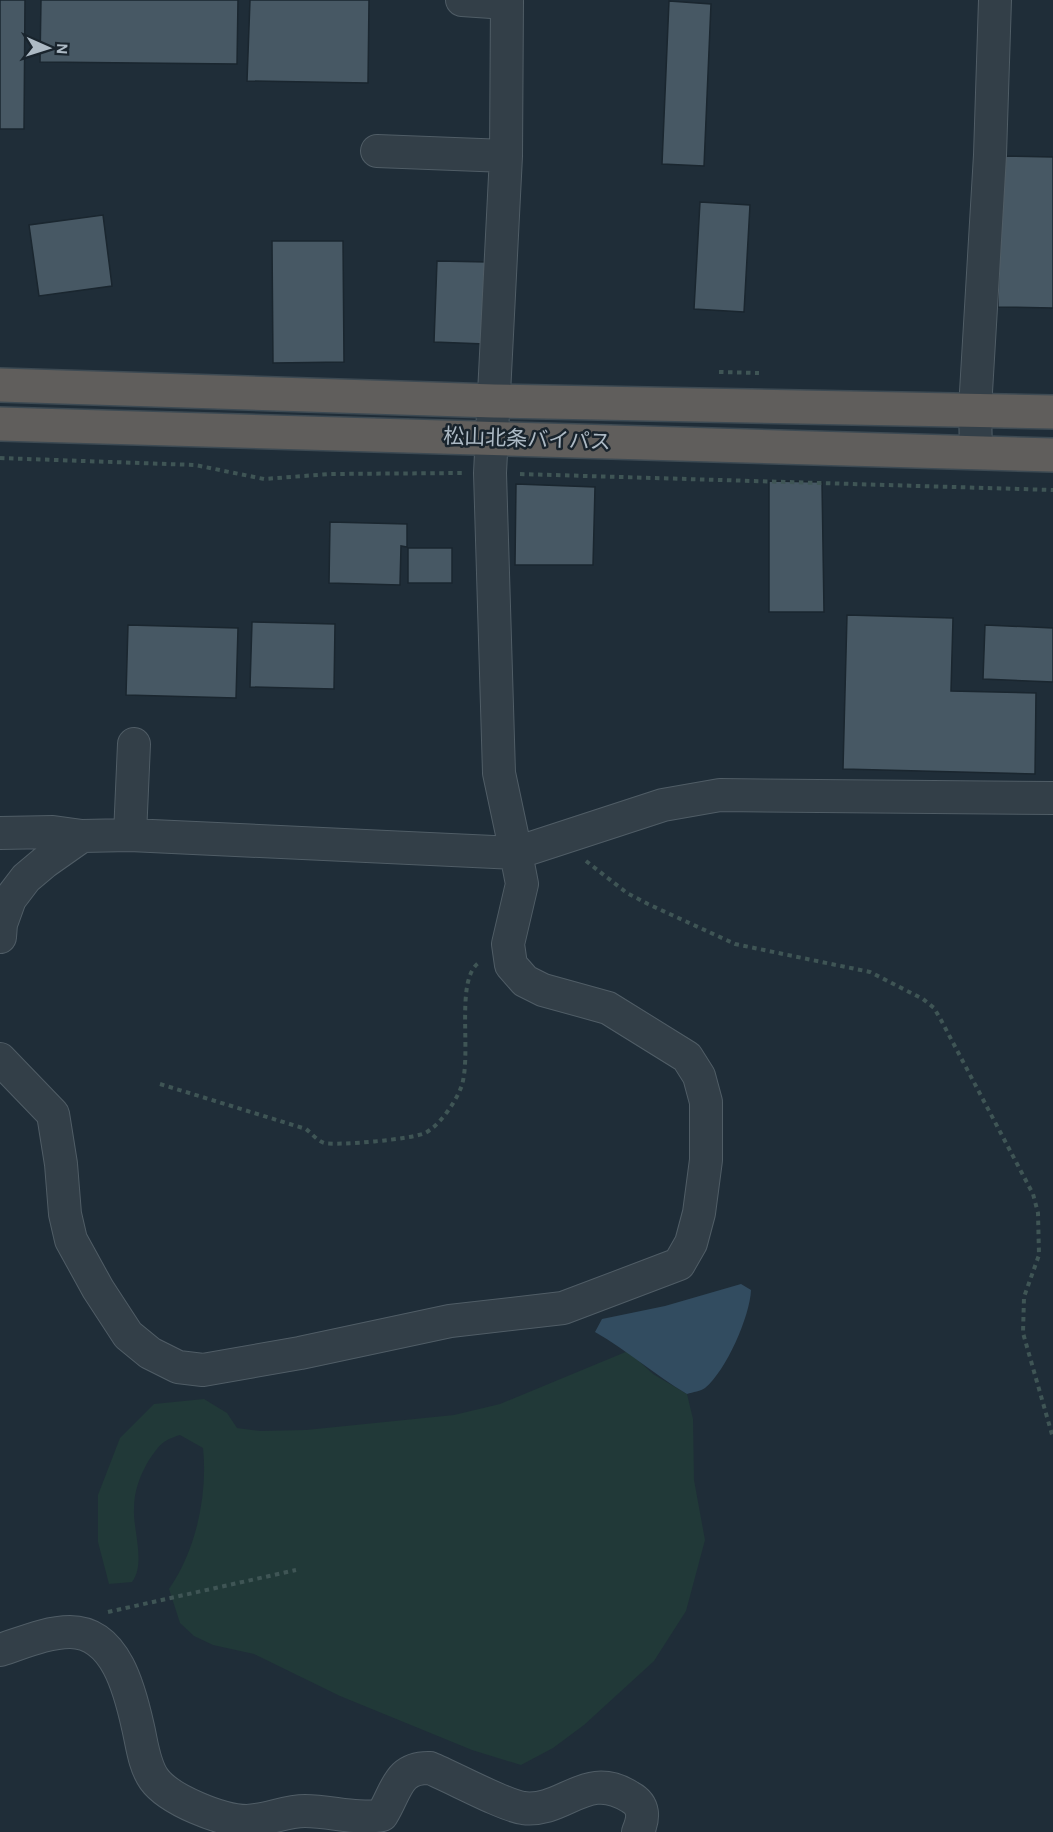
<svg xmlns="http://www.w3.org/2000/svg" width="1053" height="1832" font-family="'Alegreya Sans','Noto Sans JP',sans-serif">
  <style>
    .green { fill: #213938 }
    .water { fill: #324c60 }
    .building { fill: #475864; stroke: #1a262f; stroke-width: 1.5 }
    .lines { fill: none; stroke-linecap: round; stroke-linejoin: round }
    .minor-casing { stroke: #505d66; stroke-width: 34 }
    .trunk-casing { stroke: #3d4a53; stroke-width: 36 }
    .path { stroke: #3f5555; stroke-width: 4; stroke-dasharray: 4.5 4.5; stroke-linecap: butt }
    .minor { stroke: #333f48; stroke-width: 32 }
    .trunk { stroke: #605e5c; stroke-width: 33 }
    .labels { text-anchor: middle; stroke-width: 5; stroke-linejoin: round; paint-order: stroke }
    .street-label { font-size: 21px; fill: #adbac5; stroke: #19242d }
  </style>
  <rect width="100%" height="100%" fill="#1f2d38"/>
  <path class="green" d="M 628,1351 L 653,1374 L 687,1394 L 693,1419 L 694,1480 L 705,1540 L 686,1611 L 654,1661 L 584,1725 L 553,1748 L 521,1765 L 472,1750 L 340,1696 L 254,1654 L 213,1645 L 194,1636 L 180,1623 L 169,1589 C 196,1550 208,1495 203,1448 L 180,1435 C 161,1441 160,1445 149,1460 C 140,1475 134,1491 134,1509 C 133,1531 146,1563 132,1582 L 109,1584 L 98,1542 L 98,1495 L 120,1438 L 154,1404 L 204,1399 L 227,1413 L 237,1428 L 261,1431 L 306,1430 L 454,1415 L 500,1404 Z"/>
  <path class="water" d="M 741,1284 L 751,1290 C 750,1316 726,1371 705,1388 C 701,1391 693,1392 687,1394 C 655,1375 628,1351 595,1332 L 602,1319 L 665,1306 Z"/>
  <path class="building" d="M 0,0 L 25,0 L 24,129 L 0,129 Z
    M 41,0 L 238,0 L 237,64 L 40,62 Z
    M 250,0 L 369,0 L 368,83 L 247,81 Z
    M 669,1 L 711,4 L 704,166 L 662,164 Z
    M 1001,156 L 1053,157 L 1053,308 L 998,307 Z
    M 700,202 L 750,205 L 744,312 L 694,309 Z
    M 103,215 L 112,286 L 39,296 L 29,225 Z
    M 272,241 L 343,241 L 344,362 L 273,363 Z
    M 437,261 L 488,262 L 485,344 L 434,342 Z
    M 769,481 L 822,482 L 824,612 L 769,612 Z
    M 516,484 L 595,487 L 593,565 L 515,565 Z
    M 330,522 L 407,524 L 407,547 L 401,546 L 400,585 L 329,583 Z
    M 408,548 L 452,548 L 452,583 L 408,583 Z
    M 847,615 L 953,618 L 951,691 L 1036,693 L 1035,774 L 843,769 Z
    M 252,622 L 335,624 L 334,689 L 250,687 Z
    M 128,625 L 238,628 L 236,698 L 126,695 Z
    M 985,625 L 1053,628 L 1053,682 L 983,679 Z"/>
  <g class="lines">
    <defs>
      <path id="minor" d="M 462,0 L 507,3
        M 507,0 L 506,156 L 490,473 L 499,773 L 516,853 L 663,805 L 720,795 L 1053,798
        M 377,151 L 506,156
        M 976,452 L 975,409 L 990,155 L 995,0
        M 0,833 L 53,832 L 82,836
        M 130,835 L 134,744
        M 0,937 L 1,924 L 10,899 L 26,878 L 45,862 L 82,836 L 130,835 L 516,853 L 522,884 L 508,944 L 511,965 L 525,981 L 543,990 L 608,1008 L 687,1057 L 699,1076 L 706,1102 L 706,1160 L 699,1213 L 691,1243 L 679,1264 L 563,1308 L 450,1321 L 300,1353 L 203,1370 L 178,1367 L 150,1353 L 128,1335 L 98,1289 L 71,1240 L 65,1214 L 61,1164 L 53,1114 L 0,1059
        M 0,1650 C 22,1643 47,1632 70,1632 C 116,1632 130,1691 138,1727 C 142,1744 144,1765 154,1779 C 169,1800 222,1821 247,1821 C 267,1820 286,1811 305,1811 C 332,1811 356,1820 382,1815 C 397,1791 397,1767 430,1768 C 452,1777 503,1805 523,1808 C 565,1813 586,1769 630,1797 C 645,1805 644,1818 638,1832"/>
      <path id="trunk" d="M 0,385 L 494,401 L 1053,412
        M 0,424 L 1053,455"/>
    </defs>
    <use href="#minor" class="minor-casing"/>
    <use href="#trunk" class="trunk-casing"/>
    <path class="path" d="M 719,372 L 759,373
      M 0,458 L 195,465 L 264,479 L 330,474 L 462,473
      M 520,474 L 1053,490
      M 586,861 L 627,893 L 648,904 L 735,944 L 870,972 L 923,999 L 934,1008 L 941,1020 L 1033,1194 L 1038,1213 L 1039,1255 L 1024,1297 L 1023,1333 L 1053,1438
      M 160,1084 L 306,1129 C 311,1133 318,1141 324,1143 C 338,1146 413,1139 425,1133 C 439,1126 454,1104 460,1090 C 474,1060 453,978 480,962
      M 108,1612 L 296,1570"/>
    <use href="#minor" class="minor"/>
    <use href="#trunk" class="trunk"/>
  </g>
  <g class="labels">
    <g class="street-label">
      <text transform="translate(527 439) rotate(2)" y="7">松山北条バイパス</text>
    </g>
  </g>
  <g transform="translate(48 48) rotate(93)" stroke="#19242d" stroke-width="4.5" paint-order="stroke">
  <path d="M0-4.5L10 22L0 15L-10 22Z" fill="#adbac5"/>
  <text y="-9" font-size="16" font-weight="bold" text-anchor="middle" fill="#adbac5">N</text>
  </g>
</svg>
